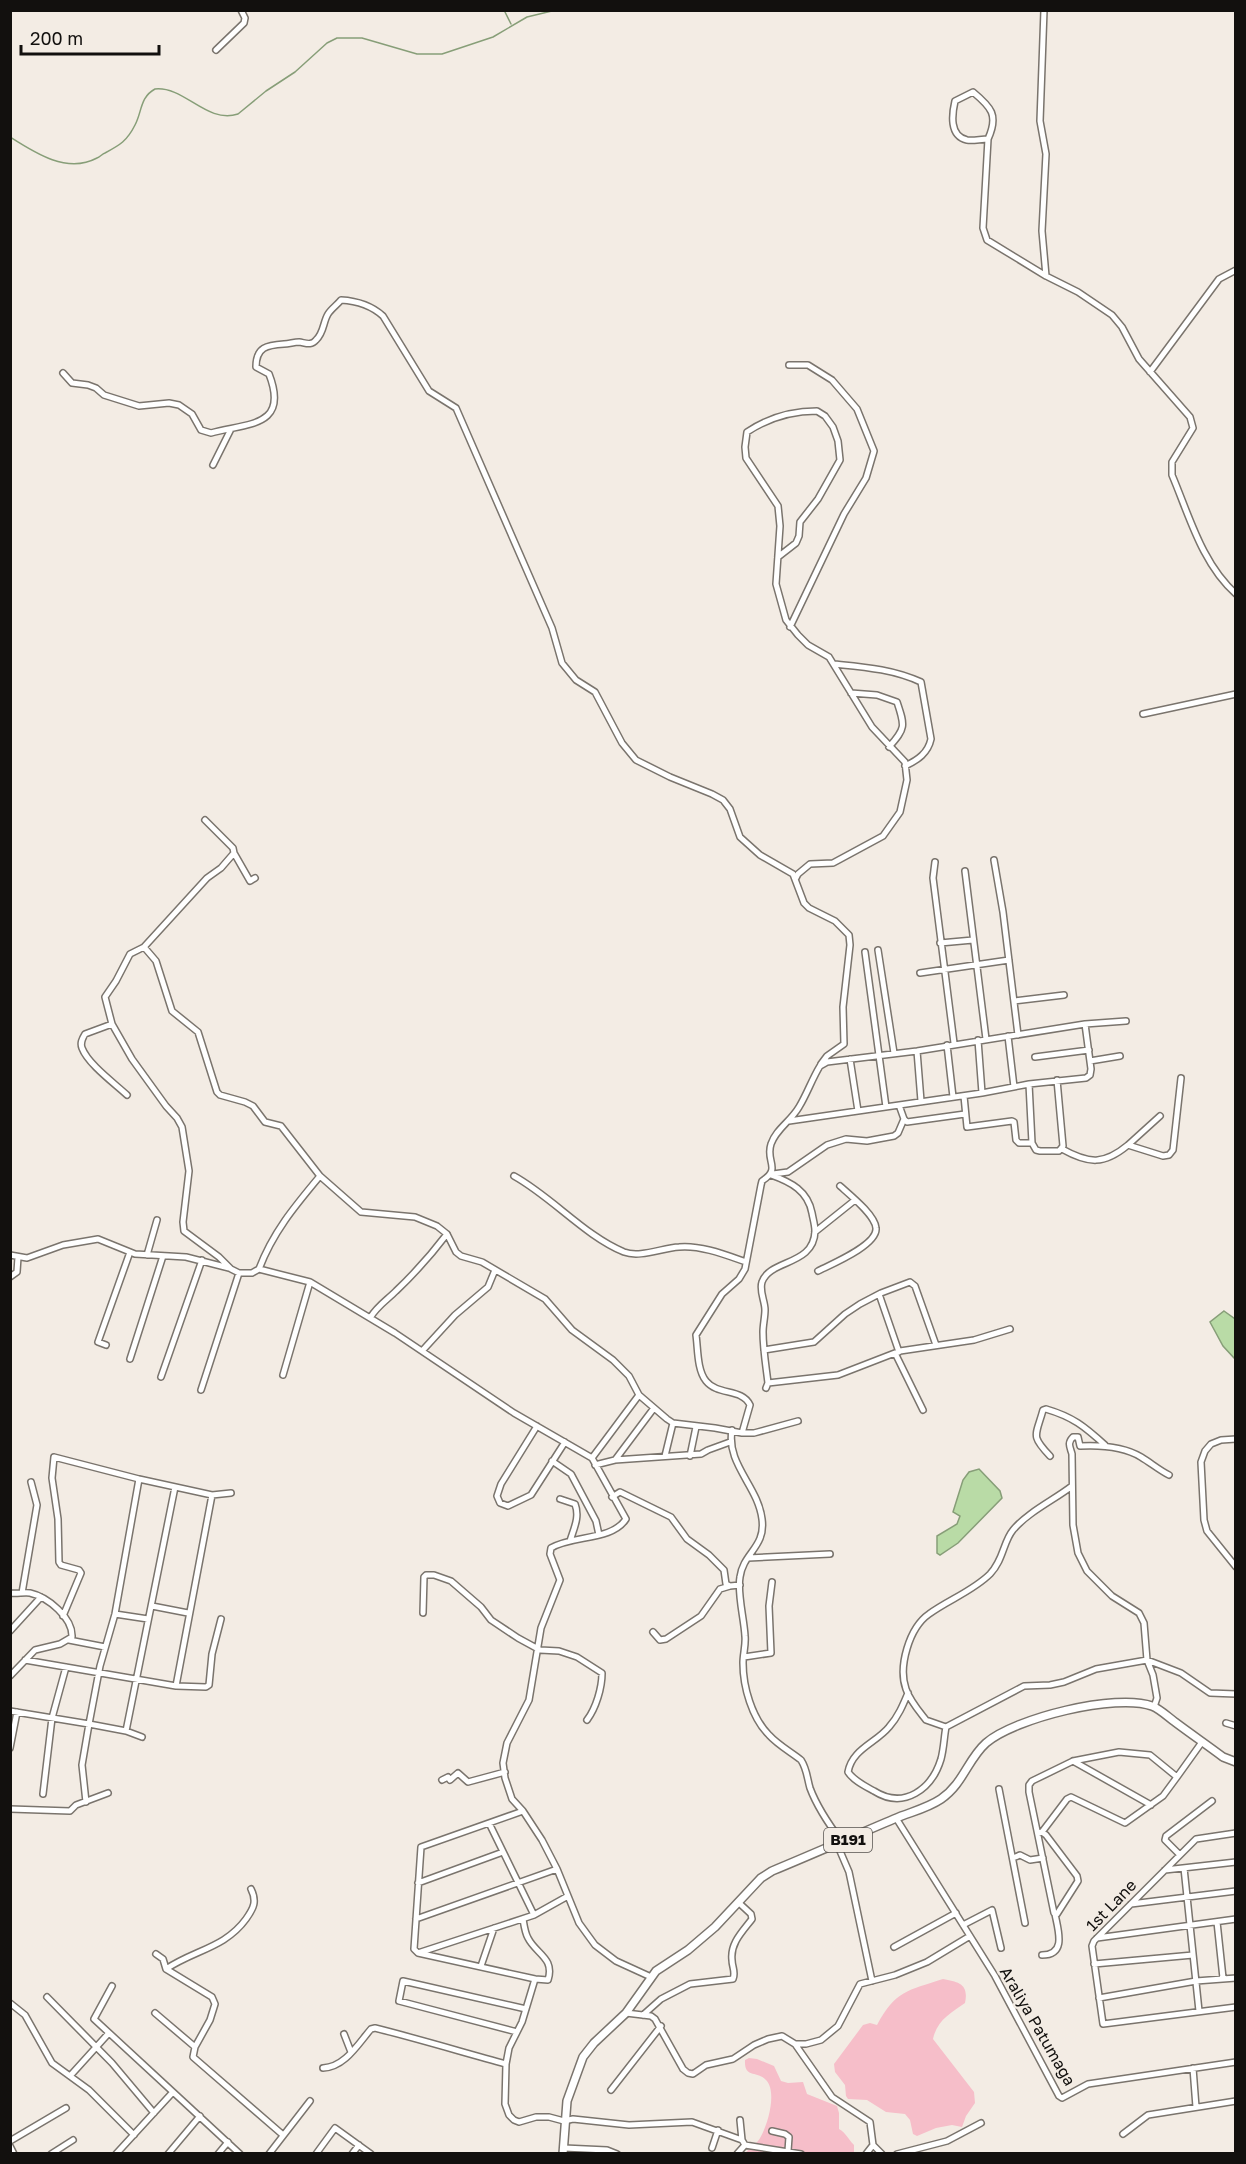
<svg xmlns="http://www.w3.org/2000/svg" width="1246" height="2164" font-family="'Golos Text',sans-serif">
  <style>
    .green { fill: #f6bec9 }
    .water { fill: #b9dba6; stroke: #879e78; stroke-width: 1.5 }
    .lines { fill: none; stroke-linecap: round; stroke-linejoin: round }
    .stream { stroke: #879e78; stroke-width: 1.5 }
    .minor-casing { stroke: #7a746d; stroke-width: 8 }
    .major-casing { stroke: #7a746d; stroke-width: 10 }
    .minor { stroke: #fff; stroke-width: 5 }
    .major { stroke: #fff; stroke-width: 7 }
    .labels { text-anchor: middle; stroke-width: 5; stroke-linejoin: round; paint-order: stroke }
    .shield { fill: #f3ece4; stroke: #56524e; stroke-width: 1.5 }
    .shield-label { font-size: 15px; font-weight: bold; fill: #12100e }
    .street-label { font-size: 16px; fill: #12100e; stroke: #f3ece4 }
  </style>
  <rect width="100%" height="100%" fill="#f3ece4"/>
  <path class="green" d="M 943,1979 C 959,1982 969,1984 965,2003 C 951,2013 937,2020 933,2039 L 974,2092 L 975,2103 L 966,2116 L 962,2127 L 952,2125 L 936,2128 L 917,2136 L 913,2134 L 910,2120 L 905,2114 L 886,2112 L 867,2100 L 848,2099 L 846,2096 L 845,2085 L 835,2072 L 834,2064 L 863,2025 L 870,2023 L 877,2025 C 896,1990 907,1991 943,1979 Z
    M 749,2058 L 757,2059 L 774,2066 L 781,2081 L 788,2083 L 803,2082 L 807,2094 L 837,2106 L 839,2113 L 839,2129 C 846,2133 848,2139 854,2145 L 854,2153 L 744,2154 C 748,2150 754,2146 758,2141 C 767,2129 778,2092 766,2080 C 757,2070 744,2079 745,2060 Z"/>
  <path class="water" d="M 1224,1311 L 1235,1319 L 1235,1359 L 1223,1346 L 1210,1322 Z
    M 979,1469 L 1000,1491 L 1002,1498 L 958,1543 L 940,1555 L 937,1553 L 937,1536 L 957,1524 L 960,1516 L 953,1512 L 963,1480 L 969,1472 Z"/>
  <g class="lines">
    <path class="stream" d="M 504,10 L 511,24
      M 10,137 C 35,153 67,174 97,158 C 100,157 102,154 105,153 C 120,145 127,141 135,125 C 142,112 140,97 155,89 C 185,86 206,124 238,114 L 266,91 L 295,72 L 327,43 L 337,38 L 362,38 L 417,54 L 442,54 L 493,37 L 527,17 L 556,10"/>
    <defs>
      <path id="minor" d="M 1044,10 L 1040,121 L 1046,154 L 1042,231 L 1046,276 L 1078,292 L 1112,315 L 1122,327 L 1139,359 L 1190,417 L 1193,428 L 1172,462 L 1172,475 C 1189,515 1202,564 1236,594
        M 216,50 L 244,23 L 245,18 L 241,10
        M 988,139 C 981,139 973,141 967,140 C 949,136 952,114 955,101 L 973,92 C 991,107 999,115 988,139 L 983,228 L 987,240 L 1046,276
        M 789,365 L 808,365 L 832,380 L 857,409 L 874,451 L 866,478 L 844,514 L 790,627
        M 1150,372 L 1219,279 L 1236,270
        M 63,373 L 72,383 L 88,385 L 96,388 L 104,395 L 139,406 L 169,403 L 179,405 L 192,414 L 201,430 L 211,433 C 246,423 290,428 269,374 L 256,367 C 256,347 267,345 284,344 C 289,344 294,342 299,342 C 306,343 311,346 316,340 C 324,333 323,322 328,314 C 331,309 337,305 341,300 C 358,301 371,305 383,316 L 429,391 L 456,408 L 552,628 L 562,663 L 576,680 L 595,692 L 622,743 L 636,760 L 670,777 L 712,794 L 723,800 L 730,809 L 740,837 L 760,855 L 793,874 L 804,903 L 809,908 L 835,921 L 849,935 L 850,945 L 843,1007 L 844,1044 L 827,1056 L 821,1064
        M 213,465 L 231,429
        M 778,557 L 796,543 L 799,536 L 800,522 L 818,499 L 840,460 L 838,441 L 833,427 L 825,416 L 817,411 C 792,411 768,418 747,432 L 745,447 L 746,458 L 778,506 L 780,526 L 776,584 L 786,620 L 798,635 L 808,645 L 829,657 L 872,727 L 905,762 L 907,780 L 900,812 L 883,836 L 833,863 L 810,864 L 798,874 L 796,878
        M 834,664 C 864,667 893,669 921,682 L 931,739 C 928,753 918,760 905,766
        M 851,693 L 877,695 L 897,702 C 905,726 906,728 889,747
        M 1143,714 L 1236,694
        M 205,820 L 233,848 L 234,853 L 221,868 L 207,878 L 144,947 L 130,954 L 116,981 L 105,997 L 112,1024 L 132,1059 L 166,1106 L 177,1118 L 182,1127 L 189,1171 L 183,1222 L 184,1231 L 219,1257 L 231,1269 L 239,1273 L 252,1273 L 259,1269
        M 234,853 L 250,881 L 255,878
        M 994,860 L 1003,912 L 1018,1035
        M 935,862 L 933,878 L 954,1043
        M 965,871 L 986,1039
        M 940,943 L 973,940
        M 144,947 L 156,961 L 172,1011 L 198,1032 L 217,1092 L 220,1095 L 245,1102 L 253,1106 L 265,1122 L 281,1126 L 320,1176
        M 878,950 L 894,1053
        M 865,952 L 886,1107
        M 920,973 L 1009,960
        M 1014,1001 L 1064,995
        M 112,1024 L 85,1034 C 82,1039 80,1043 82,1048 C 88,1064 114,1083 127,1095
        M 1008,1036 L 1014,1087
        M 978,1040 L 982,1093
        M 947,1045 L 953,1097
        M 917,1051 L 921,1101
        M 1035,1057 L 1089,1050
        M 850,1059 L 858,1111
        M 1090,1061 L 1120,1056
        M 1029,1084 L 1032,1143 L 1036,1150 L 1040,1151 L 1059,1151 L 1063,1146 L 1057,1080
        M 964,1096 L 967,1127 L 1012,1121 L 1014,1122 L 1016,1140 L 1019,1143 L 1032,1143
        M 899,1105 L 904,1119 L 907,1122 L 965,1114
        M 789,1121 L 982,1093 L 1029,1084 L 1086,1078 L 1090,1075 L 1091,1069 L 1085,1024
        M 1128,1145 L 1160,1116
        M 1062,1149 C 1089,1164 1104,1165 1128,1145 L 1163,1156 L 1169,1155 L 1173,1150 L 1181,1078
        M 773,1174 L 788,1172 L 827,1145 L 846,1139 L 867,1141 L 894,1136 L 898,1133 L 904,1119
        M 514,1176 C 552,1197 585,1236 624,1252 C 640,1258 662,1248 679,1247 C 701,1245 726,1255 746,1262
        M 815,1232 L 855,1200
        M 10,1255 L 27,1258 L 63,1245 L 98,1239 L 135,1254 L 186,1257 L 229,1268
        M 147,1255 L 157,1220
        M 818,1271 C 832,1264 878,1245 876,1228 C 875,1215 850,1195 840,1186
        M 10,1277 L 17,1272 L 18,1257
        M 879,1294 L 899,1352
        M 370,1318 C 377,1306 387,1300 396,1291 C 415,1273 431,1255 447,1234
        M 106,1345 L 98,1342 L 130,1252
        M 764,1350 L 814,1342 L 845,1314 L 860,1304 L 881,1293 L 910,1282 L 915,1286 L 936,1345
        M 422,1351 L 455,1315 L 488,1287 L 495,1270
        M 895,1353 L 923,1410
        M 130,1359 L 163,1256
        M 283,1375 L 310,1282
        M 161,1377 L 202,1260
        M 768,1383 L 838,1375 L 900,1351 L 974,1340 L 1010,1329
        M 766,1388 L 768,1383 C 766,1366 763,1349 763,1332 C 763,1325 765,1317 765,1310 C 765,1301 759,1291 762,1282 C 770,1259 814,1266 815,1231 C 815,1225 813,1219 812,1213 C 808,1191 791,1182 771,1175
        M 201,1390 L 239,1273
        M 537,1426 L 501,1484 L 497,1496 L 500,1503 L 508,1506 L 531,1495 L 565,1442
        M 732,1430 C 726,1464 758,1486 762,1519 C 766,1547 743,1553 740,1577 C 737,1593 744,1618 745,1636 C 746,1645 743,1654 743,1663 C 743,1687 752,1718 769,1735 C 778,1745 791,1752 801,1760 C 807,1769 807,1778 810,1788 C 817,1807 830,1826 842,1842
        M 742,1433 L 754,1433 L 798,1421
        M 1236,1439 L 1221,1440 L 1211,1444 L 1205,1451 L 1201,1462 L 1204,1520 L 1207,1531 L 1236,1567
        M 665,1456 L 673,1423
        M 690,1456 L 696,1427
        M 1050,1456 C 1030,1435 1036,1436 1043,1410 L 1046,1409 C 1073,1417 1084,1426 1105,1445
        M 592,1458 L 639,1395
        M 615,1460 L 654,1408
        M 552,1461 L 571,1474 L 596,1521 L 599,1535
        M 595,1465 L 615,1460 L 701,1454 L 708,1450 L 730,1442
        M 1072,1486 C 1054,1500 1028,1512 1013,1530 C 1003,1542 1004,1559 990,1574 C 973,1591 948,1600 929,1614 C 909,1628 898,1667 906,1689 C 910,1701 919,1711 926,1720 L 946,1727 L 1024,1686 L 1050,1685 L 1064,1682 L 1096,1669 L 1147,1660 L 1181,1673 L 1210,1693 L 1236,1694
        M 612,1497 L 620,1492 L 671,1517 L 687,1539 L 709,1555 L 724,1570 L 726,1584 L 730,1586 L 740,1585
        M 560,1499 L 575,1504 C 580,1517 574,1528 570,1541
        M 748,1558 L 830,1554
        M 10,1593 C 17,1594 24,1592 30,1593 C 48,1597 73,1618 72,1637 L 60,1644 L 35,1650 L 10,1676
        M 22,1593 L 37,1505 L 31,1482
        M 152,1606 L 188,1613
        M 423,1613 L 424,1577 L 426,1575 L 434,1575 L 451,1581 L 481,1607 L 491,1620 L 518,1638 L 540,1650 L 559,1651 L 577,1657 L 602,1673 C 602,1688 596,1708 587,1720
        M 115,1614 L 148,1619
        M 63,1616 L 81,1573 L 79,1570 L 61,1565 L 59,1562 L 58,1519 L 52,1478 L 54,1457 L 139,1479 L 212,1495 L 231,1493
        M 10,1631 L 41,1597
        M 653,1632 L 660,1640 L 666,1639 L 701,1616 L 720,1589 L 730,1586
        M 69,1640 L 105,1647
        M 744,1657 L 771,1653 L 769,1606 L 772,1582
        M 25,1660 L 176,1686 L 206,1687 L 209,1685 L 212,1654 L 221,1619
        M 176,1686 L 212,1495
        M 908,1693 C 903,1705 898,1717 889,1727 C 876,1743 852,1749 848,1772 C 854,1781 865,1786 874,1791 C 904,1810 932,1789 941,1759 C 944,1748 944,1737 946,1727
        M 1154,1707 L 1157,1698 L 1153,1675 L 1147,1660 L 1144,1623 L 1139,1613 L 1112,1596 L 1087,1571 L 1078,1553 L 1073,1525 L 1072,1454 C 1070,1447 1067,1443 1073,1437 L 1078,1437 L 1080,1446 C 1100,1445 1123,1446 1141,1457 C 1151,1463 1159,1470 1169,1475
        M 10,1711 L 89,1724 L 100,1666 L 115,1614 L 139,1479
        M 1226,1723 L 1236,1726
        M 126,1731 L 175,1487
        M 10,1748 L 17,1712
        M 1073,1761 L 1151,1805
        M 442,1780 L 448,1777 L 450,1780 L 458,1773 L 468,1782 L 505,1772
        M 999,1789 L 1025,1923
        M 43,1794 L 52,1718 L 66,1667
        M 86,1802 L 82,1765 L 89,1724 L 126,1731 L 142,1737
        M 10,1809 L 70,1811 L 76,1805 L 108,1793
        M 523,1811 L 421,1847 L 414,1949 L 418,1953 L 535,1979 L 548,1980 C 555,1958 536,1954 528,1938 C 525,1933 524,1925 523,1919
        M 896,1818 L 995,1976 L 1059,2096 L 1062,2098 L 1088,2084 L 1236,2062
        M 489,1823 L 534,1915
        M 1042,1832 L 1067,1799 L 1071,1797 L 1125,1823 L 1163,1796 L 1177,1777
        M 1038,1833 L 1042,1832 L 1046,1835 L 1077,1876 L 1078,1881 L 1057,1914 L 1054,1913 L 1029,1792 L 1029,1785 L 1032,1781 L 1073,1761 L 1119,1752 L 1150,1755 L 1177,1777 L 1202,1742
        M 1236,1833 L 1196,1839 L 1094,1941 L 1092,1946 L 1103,2024 L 1236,2007
        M 837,1844 L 849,1872 L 872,1981
        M 1179,1854 L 1165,1840 L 1166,1836 L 1212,1801
        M 1013,1858 L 1020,1855 L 1030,1860 L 1043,1858
        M 1184,1868 L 1199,2011
        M 1165,1870 L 1236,1862
        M 418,1883 L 503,1852
        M 1131,1904 L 1236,1891
        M 416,1919 L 557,1869
        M 1217,1922 L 1223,1978
        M 963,1925 L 992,1910 L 1001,1948
        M 1097,1938 L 1236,1919
        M 894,1947 L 956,1913
        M 418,1953 L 534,1915 L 568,1896
        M 156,1954 L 163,1959 L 166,1969 L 212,1997 L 215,2004 L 210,2020 L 195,2047
        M 1042,1955 C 1067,1955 1058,1930 1055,1914
        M 1094,1964 L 1193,1955
        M 481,1966 L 494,1928
        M 166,1969 C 194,1950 225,1948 246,1919 C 254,1908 257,1901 251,1889
        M 651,1977 L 616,1961 L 595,1945 L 579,1923 L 557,1869 L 542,1840 L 523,1811 L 512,1799 L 505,1778 L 503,1763 L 507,1743 L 529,1700 L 541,1628 L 560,1580 L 550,1554 L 551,1548 C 572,1535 612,1541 626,1519 L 592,1458 L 514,1413 L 395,1333 L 310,1282 L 259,1269 C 273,1232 295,1206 320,1176 L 361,1212 L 415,1217 L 437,1226 L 447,1234 L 456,1252 L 461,1256 L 482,1262 L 545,1299 L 572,1330 L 613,1360 L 629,1376 L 639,1395 L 667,1419 L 673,1423 L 715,1428 L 742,1433 L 750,1405 C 742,1388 718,1396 706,1381 C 697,1370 698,1349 696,1335 L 722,1294 L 739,1279 L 745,1269 L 761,1185 L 762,1181 C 782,1168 765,1162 771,1144 C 776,1129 791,1121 799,1107 C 807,1094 812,1079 820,1066 L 827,1062 L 917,1051 L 1085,1024 L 1126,1021
        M 535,1979 L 522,2022 L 509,2048 L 506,2064 L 505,2104 L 509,2115 L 514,2120 L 519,2122 L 536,2117 L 549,2117 L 564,2121 L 573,2119 L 629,2125 L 692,2122 L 742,2140
        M 112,1986 L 94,2019 L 173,2092
        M 47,1997 L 112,2063 L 154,2113
        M 1099,1998 L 1196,1981 L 1236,1978
        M 10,2003 L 25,2015 L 52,2063 L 89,2090 L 134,2135
        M 155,2013 L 195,2047 L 193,2057 L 283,2135
        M 626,2013 L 651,2016 L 655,2019 L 683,2069 L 688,2073 L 693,2074 L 706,2065 L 733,2059 L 754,2045 L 768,2039 L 782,2036 L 795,2044 L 806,2044 L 821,2040 L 838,2026 L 860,1984 L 895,1975 L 927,1962 L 970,1936
        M 643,2015 L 661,1999 L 690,1984 L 733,1979 C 736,1972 732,1967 732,1960 C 730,1943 743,1931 752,1919 L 751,1914 L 738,1902
        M 517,2032 L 399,2001 L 403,1981 L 526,2009
        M 344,2034 L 351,2052
        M 795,2044 L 832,2097 L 870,2122 L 873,2145 L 866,2154
        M 323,2068 C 345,2067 358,2044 371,2029 L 375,2028 C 419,2039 462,2052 506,2064
        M 1193,2068 L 1196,2107
        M 70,2076 L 108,2034
        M 611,2090 L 661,2026
        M 772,2131 L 785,2134 L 789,2137 L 788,2151
        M 1123,2134 L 1148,2115 L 1236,2101
        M 10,2141 L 66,2108
        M 745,2145 L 801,2154
        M 873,2145 L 882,2154
        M 10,2146 L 14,2154
        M 564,2148 L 607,2150 L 617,2154
        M 712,2148 L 718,2130
        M 51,2154 L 73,2140
        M 116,2154 L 173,2092 L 240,2154
        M 168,2154 L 200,2116
        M 218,2154 L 228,2142
        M 269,2154 L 310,2101
        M 316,2154 L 335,2128 L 371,2154
        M 352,2154 L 359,2145
        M 737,2154 L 745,2145 L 742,2140 L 740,2120
        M 897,2154 L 947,2141 L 981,2123"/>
      <path id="major" d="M 563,2154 L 567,2101 L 583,2057 L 594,2043 L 626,2013 L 656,1971 L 688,1950 L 715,1927 L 761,1878 L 772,1871 C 813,1854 854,1836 894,1819 C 910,1812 926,1809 941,1799 C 963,1784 968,1759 986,1743 C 1015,1718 1116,1693 1152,1706 C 1160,1709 1168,1717 1175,1722 C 1191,1734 1207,1745 1223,1757 L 1236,1762"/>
    </defs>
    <use href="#minor" class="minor-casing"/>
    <use href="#major" class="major-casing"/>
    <use href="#minor" class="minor"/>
    <use href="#major" class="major"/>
  </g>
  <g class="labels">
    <rect class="shield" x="824" y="1828" width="48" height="24" rx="4.5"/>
    <g class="shield-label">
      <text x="848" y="1845">B191</text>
    </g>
    <g class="street-label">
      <text transform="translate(1111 1905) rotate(-46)" y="6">1st Lane</text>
      <text transform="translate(1038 2026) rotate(60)" y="6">Araliya Patumaga</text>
    </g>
  </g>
  <rect width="1246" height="2164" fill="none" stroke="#12100e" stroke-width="24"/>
  <path d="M21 45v9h138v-9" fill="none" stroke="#12100e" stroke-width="3"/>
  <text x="30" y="45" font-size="18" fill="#12100e" stroke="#f3ece4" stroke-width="4.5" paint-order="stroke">200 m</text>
</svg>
